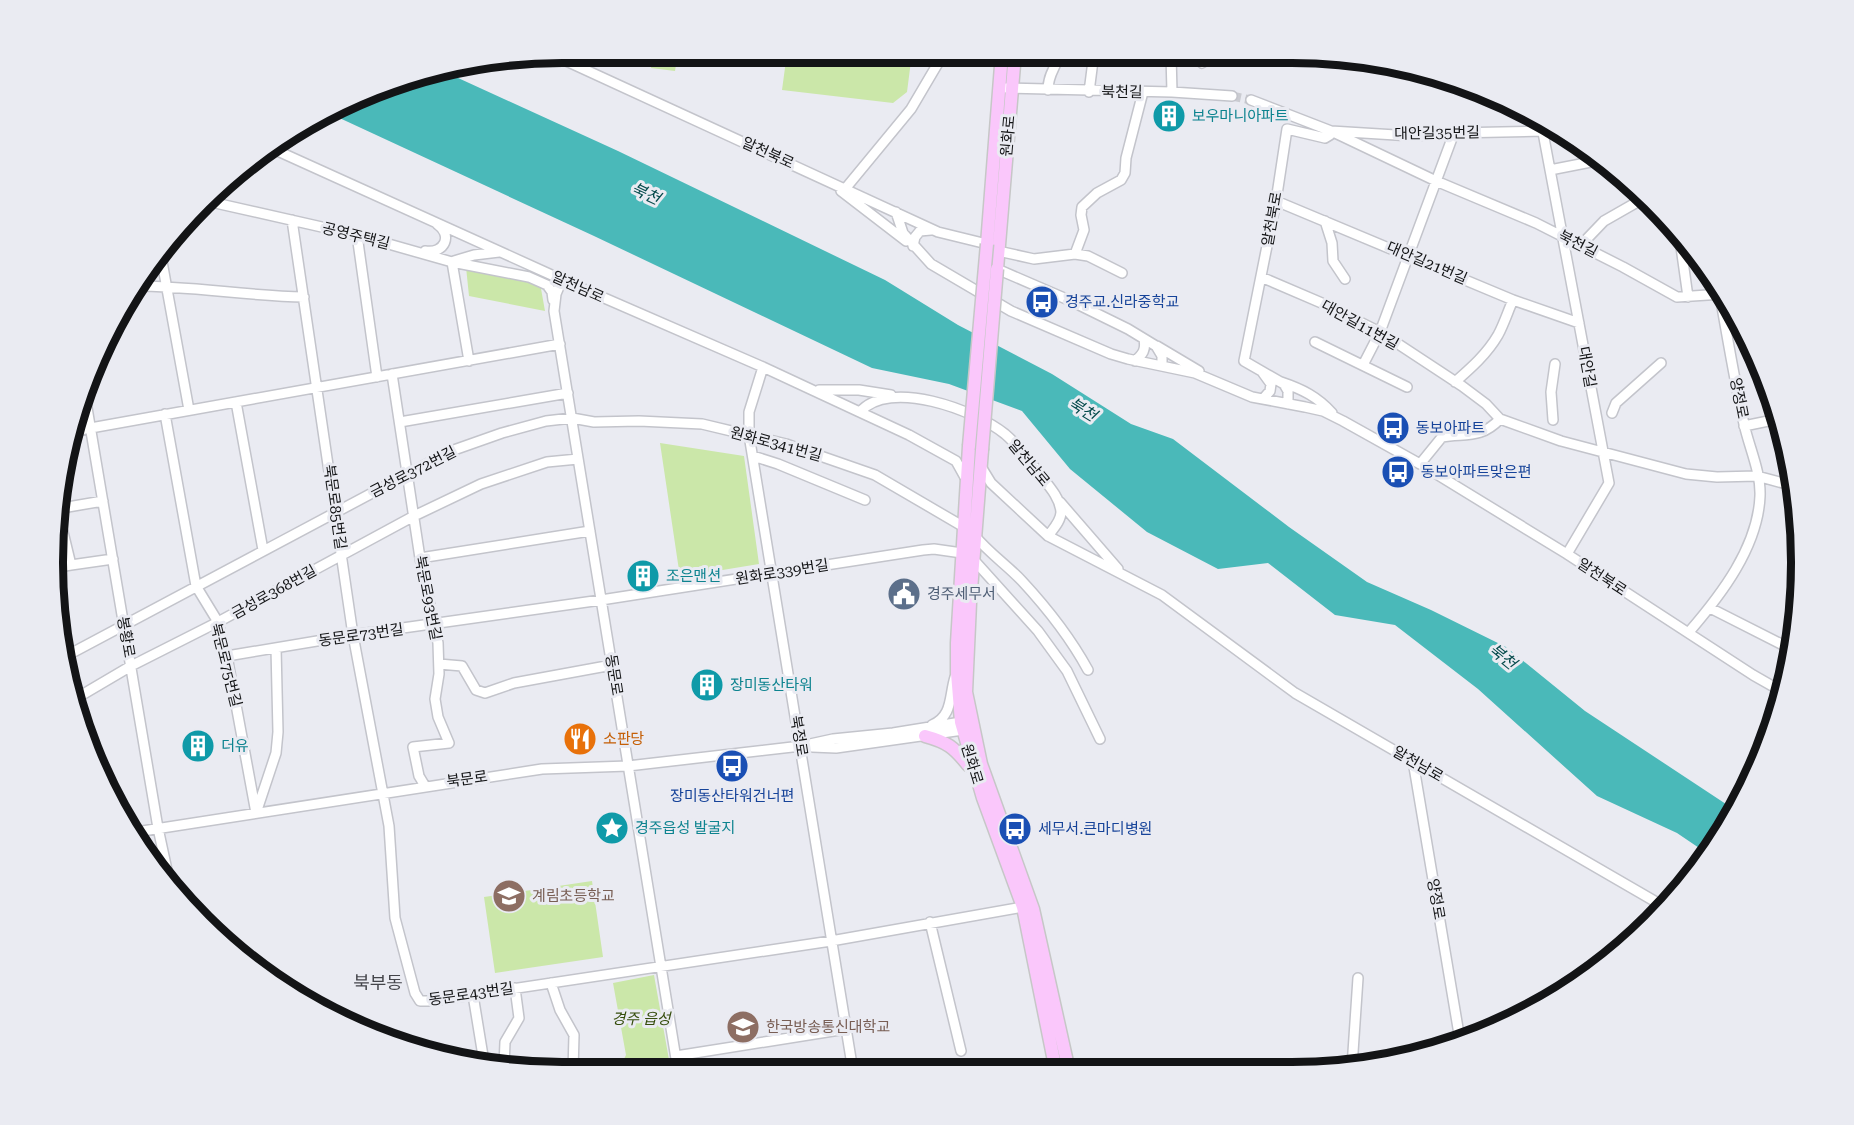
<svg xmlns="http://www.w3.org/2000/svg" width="1854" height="1125" font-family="'Roboto Serif','Noto Sans KR',serif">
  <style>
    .green { fill: #cbe7a9 }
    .water { fill: #4ab9b9 }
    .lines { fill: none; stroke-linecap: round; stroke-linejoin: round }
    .minor-tunnel { stroke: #cacbd1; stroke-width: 9; stroke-dasharray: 9 4.5; stroke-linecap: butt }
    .minor-casing { stroke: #c3c4cb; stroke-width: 12 }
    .major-casing { stroke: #c6c7c7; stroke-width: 15 }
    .minor { stroke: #fff; stroke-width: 9 }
    .major { stroke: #fac7fb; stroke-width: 12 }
    .major-bridge-casing { stroke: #c6c7c7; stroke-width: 15; stroke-linecap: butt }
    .major-bridge { stroke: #fac7fb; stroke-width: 12 }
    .labels { text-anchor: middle; stroke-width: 6; stroke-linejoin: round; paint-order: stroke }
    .street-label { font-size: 15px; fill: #131416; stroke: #eaebf2 }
    .culture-label { font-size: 15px; fill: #0d838f; stroke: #eaebf2; text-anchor: start }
    .transit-label { font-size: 15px; fill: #164399; stroke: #eaebf2; text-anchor: start }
    .service-label { font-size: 15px; fill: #4e5e75; stroke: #eaebf2; text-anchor: start }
    .food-label { font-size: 15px; fill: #c56008; stroke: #eaebf2; text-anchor: start }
    .education-label { font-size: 15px; fill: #785e54; stroke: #eaebf2; text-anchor: start }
    .park-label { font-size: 15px; font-style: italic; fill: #354d0c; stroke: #eaebf2 }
    .water-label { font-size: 16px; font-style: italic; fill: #044a4b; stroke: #eaebf2 }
    .quarter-label { font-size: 18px; fill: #43444a; stroke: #eaebf2 }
    .rim { fill: none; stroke: #131416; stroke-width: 8 }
  </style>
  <rect width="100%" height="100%" fill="#eaebf2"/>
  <path class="green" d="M 654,53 L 678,53 L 675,71 L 651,68 Z
    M 787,53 L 912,53 L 907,92 L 893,103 L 782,90 Z
    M 466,267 L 540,283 L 545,311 L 469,296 Z
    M 660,443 L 744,456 L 759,564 L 680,577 Z
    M 592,881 L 603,957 L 495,973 L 484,897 Z
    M 654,975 L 671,1071 L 618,1071 L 626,1055 L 613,983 Z"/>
  <path class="water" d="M 445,72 L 618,151 L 885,280 L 958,325 L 1052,374 L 1131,424 L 1173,439 L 1289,527 L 1367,582 L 1431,610 L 1506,647 L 1585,711 L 1735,810 L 1715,846 L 1708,854 L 1677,833 L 1597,796 L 1478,689 L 1395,625 L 1335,615 L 1268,563 L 1218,569 L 1147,532 L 1070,469 L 1022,411 L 949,384 L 872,368 L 594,236 L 333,115 L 399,79 Z"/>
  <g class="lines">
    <path class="minor-tunnel" d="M 1232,96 L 1251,100"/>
    <defs>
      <path id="minor" d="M 1193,53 L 1202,63 L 1218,53
        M 551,54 L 938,232 L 987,244
        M 1006,88 L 1172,92 L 1232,96
        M 1048,90 C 1048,72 1057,68 1059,53
        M 1089,92 L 1094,53
        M 1172,92 L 1171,55 L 1173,53
        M 1251,100 L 1331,131 L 1436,181 L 1536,223 L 1623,267 L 1677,297 L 1723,294
        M 1541,122 L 1609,483 L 1567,554
        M 271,148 L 556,277 L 763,367 L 909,435 L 956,461 L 966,479
        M 1550,170 L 1601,160
        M 845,189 L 911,109 L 944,53
        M 841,191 L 906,241
        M 1276,201 L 1513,300 L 1579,323
        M 211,202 L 357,235 L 452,262 L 529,277 L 547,285 L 552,292 L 553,300
        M 896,212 L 903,233 L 931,264 L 1011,311 L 1111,354 L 1128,359 L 1195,373 L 1252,397 L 1305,407 L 1323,411 L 1343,421 L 1420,464 L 1567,554 L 1753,675 L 1783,692
        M 292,220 L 353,635 L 389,826 L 395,918 L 415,993 L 420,1001 L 431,1001 L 831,941 L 1023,907
        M 1325,221 L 1332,243 L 1333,261 L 1345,279
        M 1677,232 L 1681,247 L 1688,297
        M 357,235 L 377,377
        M 1581,245 L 1604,221 L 1646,197
        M 913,246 L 915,237 L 920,231 L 931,230
        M 425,251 C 445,254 453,235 437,224
        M 998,251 L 1034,259 L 1075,254 L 1088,256 L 1122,273
        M 1075,254 L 1084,230 L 1081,215 L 1082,207 L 1097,193 L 1121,180 L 1125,173 L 1126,158 L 1143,92
        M 161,256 L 189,410
        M 454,261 L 474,255 L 499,252
        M 452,262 L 469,361
        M 997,269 L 1071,301 L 1128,329 L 1156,346 L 1162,356 L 1162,365
        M 1261,277 L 1324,304 L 1380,332 L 1462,386 L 1486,404 L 1500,419 L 1561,441 L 1686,474 L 1717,477 L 1757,476 L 1794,486
        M 562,280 L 556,294 L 554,311 L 678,1071
        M 135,286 C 192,286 247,296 304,297
        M 1315,342 L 1407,387
        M 1157,346 L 1199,371
        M 1135,361 C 1143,354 1146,350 1144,339
        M 1363,365 L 1380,332 L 1454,133
        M 763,367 L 749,412 L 749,435 L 853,1071
        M 1263,373 L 1271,384 L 1270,391 L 1263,399
        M 392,374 L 420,558 L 438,643 L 439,674 L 435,699 L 438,717 L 449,743 L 413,747 L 419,776 L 425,786
        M 1281,382 C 1302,389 1318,397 1332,413
        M 1455,382 C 1471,368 1487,354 1498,335 C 1504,324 1508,311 1513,300
        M 84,390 L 158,828 L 170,884
        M 819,390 L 859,390 L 891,395
        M 236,402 L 263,550
        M 1288,404 L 1288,391 L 1284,384 L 1244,361 L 1276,201 L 1287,129 L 1325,138 L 1330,135 L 1331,131 L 1412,136 L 1454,133 L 1543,131
        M 860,412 C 889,378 975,410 1005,434 C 1019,446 1030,461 1041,476 C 1049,486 1060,498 1061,512 C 1061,521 1053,529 1048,536
        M 1612,413 L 1616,403 L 1661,363
        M 165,414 L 196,586 L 218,622 L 227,656 L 256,813
        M 1553,420 L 1551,392 L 1555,364
        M 400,422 L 568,393
        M 1744,426 L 1778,419
        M 74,431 L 560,344
        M 753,456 L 778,464 L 865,500
        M 1420,464 L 1442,437 C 1466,433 1481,439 1500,419
        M 980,465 L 991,483 L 1048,536 L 1162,595 L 1295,693 L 1663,906
        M 1060,502 L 1118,569
        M 62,508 L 103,501
        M 1797,521 L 1795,535 L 1801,570
        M 975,536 C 989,553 1007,565 1022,581 C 1047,608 1070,637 1088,670
        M 420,558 L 590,531
        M 973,559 L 1038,631 L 1067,671 L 1100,739
        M 71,565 L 113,559
        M 53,568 L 71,565 L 63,532
        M 1710,608 L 1793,650
        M 1689,632 C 1721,595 1758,547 1760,496 C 1761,472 1749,447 1744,424 C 1734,378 1726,330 1718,284
        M 68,655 L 451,451 L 502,433 L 546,421 L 572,418 L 594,422 L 639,421 L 702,424 L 786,444 L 875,475 L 964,527
        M 227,656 L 353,635 L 601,600 L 923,550 L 934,549 L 962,553
        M 439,664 L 462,666 L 476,690 L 485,693 L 514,683 L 612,665
        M 75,699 L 131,666 L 218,622 L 414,516 L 481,484 L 547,462 L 578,459
        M 932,725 C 953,716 949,696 955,677
        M 812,747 L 836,748 L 963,730
        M 1413,761 L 1460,1040
        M 257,810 L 276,753 L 278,732 L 276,648
        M 136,832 L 542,769 L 628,766 L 801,746 L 833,739 L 893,733 L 961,722
        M 930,922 L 961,1051
        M 551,983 L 560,1010 L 574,1035 L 573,1071
        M 473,995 L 484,1062
        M 1460,1037 L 1473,1035
        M 676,1056 L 846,1029
        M 504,1066 L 505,1042 L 519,1018 L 515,988
        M 1352,1067 L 1358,978"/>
      <path id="major" d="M 987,244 L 1002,53
        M 997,269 L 1015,53
        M 969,446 L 957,643 L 957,673 L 961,722 L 983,798 L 1023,907 L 1056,1071
        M 982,450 L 970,603 L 966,692 L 981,764 L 1033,909 L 1069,1071
        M 925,736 C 947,742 954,747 968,765"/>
    </defs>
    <use href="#minor" class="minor-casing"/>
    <use href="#major" class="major-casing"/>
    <use href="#minor" class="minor"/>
    <use href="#major" class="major"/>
    <defs>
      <path id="major-bridge" d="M 969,446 L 987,244
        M 982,450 L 997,269"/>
    </defs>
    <use href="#major-bridge" class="major-bridge-casing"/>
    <use href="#major-bridge" class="major-bridge"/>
  </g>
  <defs>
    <symbol id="building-disc" viewBox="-11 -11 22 22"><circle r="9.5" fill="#0f9aa8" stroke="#eaebf2"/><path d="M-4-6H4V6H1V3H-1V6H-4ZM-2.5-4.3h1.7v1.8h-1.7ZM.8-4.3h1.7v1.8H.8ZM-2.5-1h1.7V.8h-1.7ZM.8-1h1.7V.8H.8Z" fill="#fff"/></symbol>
    <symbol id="bus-disc" viewBox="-11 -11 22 22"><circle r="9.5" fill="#1a4fb4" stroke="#eaebf2"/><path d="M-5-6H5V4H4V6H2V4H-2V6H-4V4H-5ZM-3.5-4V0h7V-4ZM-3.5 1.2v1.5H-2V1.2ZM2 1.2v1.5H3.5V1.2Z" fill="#fff"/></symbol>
    <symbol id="civic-disc" viewBox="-11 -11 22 22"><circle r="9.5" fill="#5c6f8a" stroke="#eaebf2"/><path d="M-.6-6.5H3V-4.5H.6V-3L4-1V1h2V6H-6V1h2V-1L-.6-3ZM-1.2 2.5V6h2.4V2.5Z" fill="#fff"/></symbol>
    <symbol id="restaurant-disc" viewBox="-11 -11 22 22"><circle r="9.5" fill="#e8710a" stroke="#eaebf2"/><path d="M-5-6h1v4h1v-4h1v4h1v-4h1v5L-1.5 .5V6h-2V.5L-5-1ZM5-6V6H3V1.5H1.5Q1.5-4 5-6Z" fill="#fff"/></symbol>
    <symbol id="sight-disc" viewBox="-11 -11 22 22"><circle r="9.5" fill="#0f9aa8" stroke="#eaebf2"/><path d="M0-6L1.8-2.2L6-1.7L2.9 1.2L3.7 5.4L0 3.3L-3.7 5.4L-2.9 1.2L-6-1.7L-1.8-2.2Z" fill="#fff"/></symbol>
    <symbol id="school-disc" viewBox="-11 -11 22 22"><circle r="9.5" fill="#8d6e63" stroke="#eaebf2"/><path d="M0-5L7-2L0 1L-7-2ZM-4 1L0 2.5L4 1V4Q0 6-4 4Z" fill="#fff"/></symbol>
    <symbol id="university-disc" viewBox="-11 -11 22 22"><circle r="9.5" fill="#8d6e63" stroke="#eaebf2"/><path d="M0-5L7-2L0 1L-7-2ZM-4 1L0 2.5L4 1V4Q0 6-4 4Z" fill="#fff"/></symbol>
  </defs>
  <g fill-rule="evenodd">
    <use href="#building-disc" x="1150" y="97" width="38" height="38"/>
    <use href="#bus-disc" x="1023" y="283" width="38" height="38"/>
    <use href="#bus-disc" x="1374" y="409" width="38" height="38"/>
    <use href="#bus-disc" x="1379" y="453" width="38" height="38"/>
    <use href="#building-disc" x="624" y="557" width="38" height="38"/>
    <use href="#civic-disc" x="885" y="575" width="38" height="38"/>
    <use href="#building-disc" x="688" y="666" width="38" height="38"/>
    <use href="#restaurant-disc" x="561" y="720" width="38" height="38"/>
    <use href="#building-disc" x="179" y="727" width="38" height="38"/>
    <use href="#bus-disc" x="713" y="747" width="38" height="38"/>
    <use href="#sight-disc" x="593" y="809" width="38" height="38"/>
    <use href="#bus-disc" x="996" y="810" width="38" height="38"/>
    <use href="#school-disc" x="490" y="877" width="38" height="38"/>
    <use href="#university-disc" x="724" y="1008" width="38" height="38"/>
  </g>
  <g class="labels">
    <g class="street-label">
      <text transform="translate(1122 92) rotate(1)" y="5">북천길</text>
      <text transform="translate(1437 133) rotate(-1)" y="5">대안길35번길</text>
      <text transform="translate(1008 136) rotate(-85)" y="5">원화로</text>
      <text transform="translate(768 153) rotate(24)" y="5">알천북로</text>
      <text transform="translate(1272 219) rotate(-80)" y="5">알천북로</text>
      <text transform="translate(356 236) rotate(14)" y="5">공영주택길</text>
      <text transform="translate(1578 244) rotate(27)" y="5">북천길</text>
      <text transform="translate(1427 263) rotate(23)" y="5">대안길21번길</text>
      <text transform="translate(578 287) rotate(24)" y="5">알천남로</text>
      <text transform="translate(1360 325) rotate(29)" y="5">대안길11번길</text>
      <text transform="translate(1587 367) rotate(80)" y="5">대안길</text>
      <text transform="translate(1739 398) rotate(79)" y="5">양정로</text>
      <text transform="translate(776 444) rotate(15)" y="5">원화로341번길</text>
      <text transform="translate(1029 463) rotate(50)" y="5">알천남로</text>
      <text transform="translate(413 472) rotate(-27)" y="5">금성로372번길</text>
      <text transform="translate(335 507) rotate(82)" y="5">북문로85번길</text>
      <text transform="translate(782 572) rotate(-9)" y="5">원화로339번길</text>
      <text transform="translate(1602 577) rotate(33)" y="5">알천북로</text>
      <text transform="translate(274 592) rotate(-29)" y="5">금성로368번길</text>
      <text transform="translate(428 598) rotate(79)" y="5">북문로93번길</text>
      <text transform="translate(361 635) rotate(-8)" y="5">동문로73번길</text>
      <text transform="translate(126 637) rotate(80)" y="5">봉황로</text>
      <text transform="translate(226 665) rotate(76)" y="5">북문로75번길</text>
      <text transform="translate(614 675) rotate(81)" y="5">동문로</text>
      <text transform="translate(799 736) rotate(81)" y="5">북정로</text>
      <text transform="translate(972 764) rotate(73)" y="5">원화로</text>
      <text transform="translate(1418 764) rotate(30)" y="5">알천남로</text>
      <text transform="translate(467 779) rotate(-8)" y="5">북문로</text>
      <text transform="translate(1436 899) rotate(80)" y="5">양정로</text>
      <text transform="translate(471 994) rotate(-8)" y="5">동문로43번길</text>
    </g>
    <g class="culture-label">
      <text x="1192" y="121">보우마니아파트</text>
      <text x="666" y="581">조은맨션</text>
      <text x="730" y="690">장미동산타워</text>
      <text x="221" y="751">더유</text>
      <text x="635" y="833">경주읍성 발굴지</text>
    </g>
    <g class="transit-label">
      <text x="1065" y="307">경주교.신라중학교</text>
      <text x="1416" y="433">동보아파트</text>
      <text x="1421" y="477">동보아파트맞은편</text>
      <text x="732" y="801" text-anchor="middle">장미동산타워건너편</text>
      <text x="1038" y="834">세무서.큰마디병원</text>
    </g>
    <g class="service-label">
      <text x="927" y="599">경주세무서</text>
    </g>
    <g class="food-label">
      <text x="603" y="744">소판당</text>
    </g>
    <g class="education-label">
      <text x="532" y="901">계림초등학교</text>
      <text x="766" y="1032">한국방송통신대학교</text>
    </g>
    <g class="park-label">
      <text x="641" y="1024">경주 읍성</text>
    </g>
    <g class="water-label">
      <text transform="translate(646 193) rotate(25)" y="6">북천</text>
      <text transform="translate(1083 409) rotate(32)" y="6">북천</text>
      <text transform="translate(1503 656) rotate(39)" y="6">북천</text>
    </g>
    <g class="quarter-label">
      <text x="378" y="989">북부동</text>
    </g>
  </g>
  <path d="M0 0H1854V1125H0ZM562 63H1292A499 499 0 0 1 1791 562V563A499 499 0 0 1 1292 1062H562A499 499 0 0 1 63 563V562A499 499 0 0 1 562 63Z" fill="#eaebf2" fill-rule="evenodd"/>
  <path class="rim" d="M562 63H1292A499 499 0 0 1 1791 562V563A499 499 0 0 1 1292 1062H562A499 499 0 0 1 63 563V562A499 499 0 0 1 562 63Z"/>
</svg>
